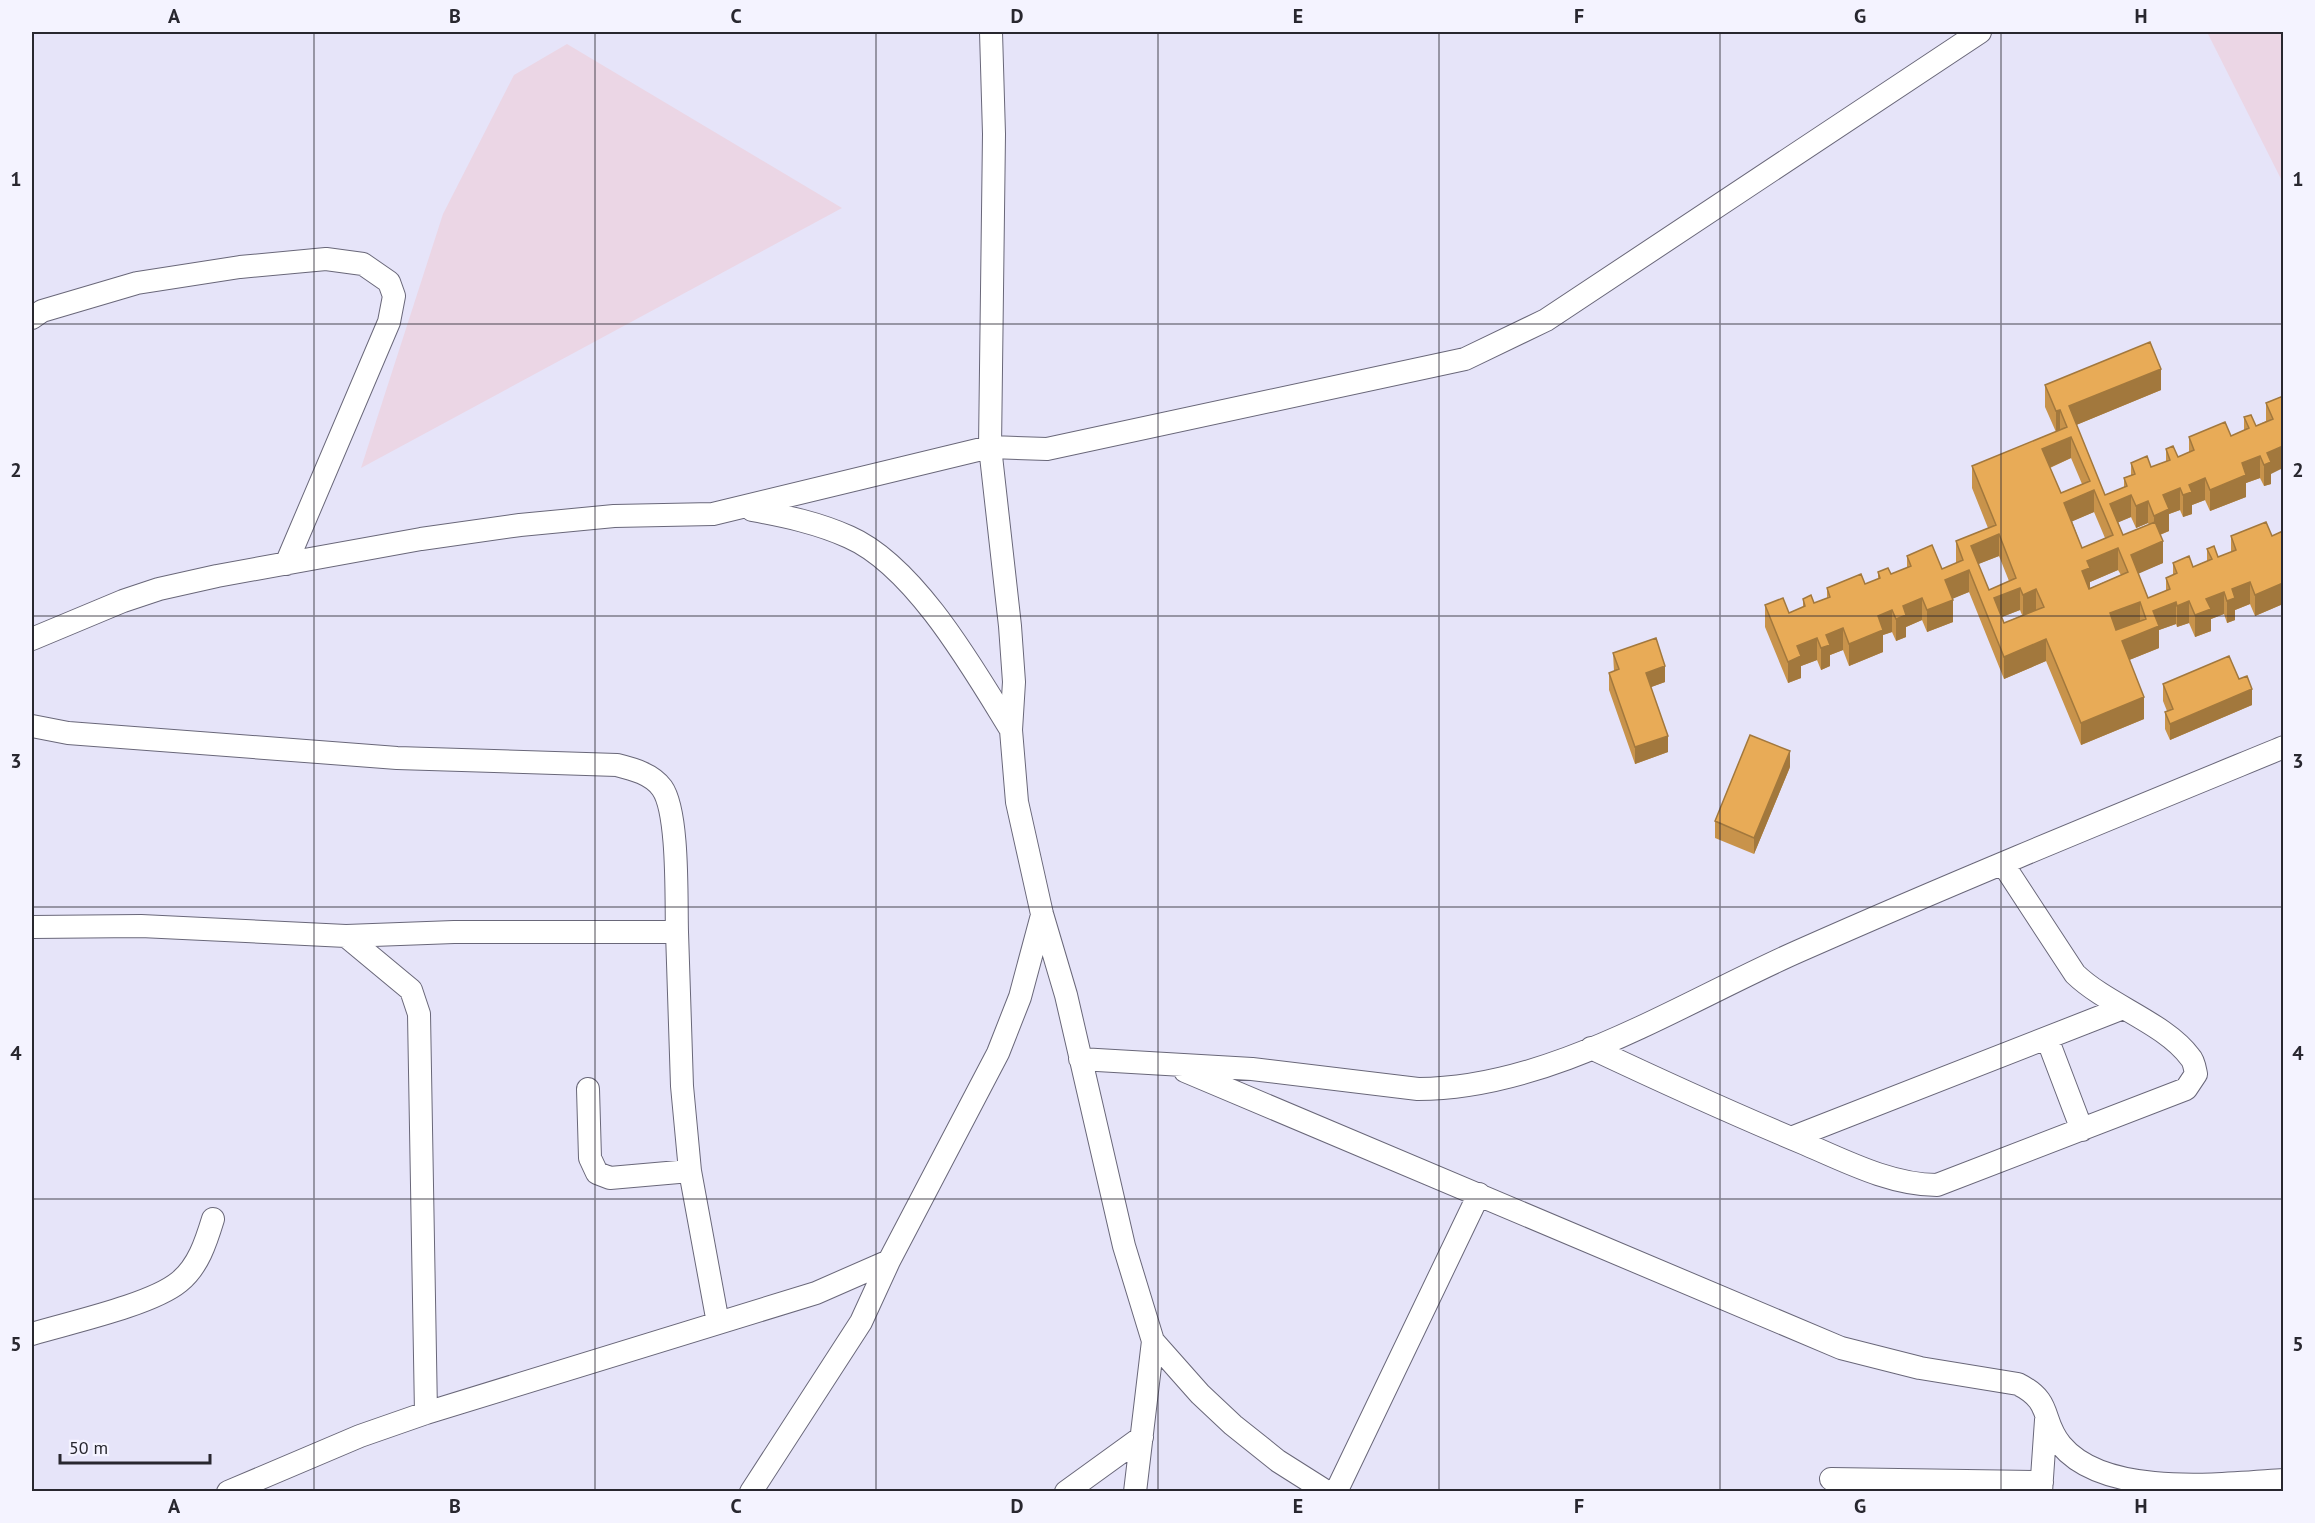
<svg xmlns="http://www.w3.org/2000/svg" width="2315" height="1523" font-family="'PT Sans',sans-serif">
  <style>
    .commercial { fill: #ebd6e5 }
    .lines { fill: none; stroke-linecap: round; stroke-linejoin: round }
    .street-casing { stroke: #696779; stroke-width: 24 }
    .street { stroke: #fff; stroke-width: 22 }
    .wall { fill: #c8934b; fill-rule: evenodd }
    .shaded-wall { fill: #a2783d }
    .building { fill: #e8ab57; stroke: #a2783d; stroke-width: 1.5; fill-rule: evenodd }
    .grid { fill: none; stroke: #28272f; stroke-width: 1.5; stroke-opacity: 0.55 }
    .neatline { fill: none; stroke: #28272f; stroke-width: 2 }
    .grid-label { font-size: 20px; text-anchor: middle; font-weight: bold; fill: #28272f }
  </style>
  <rect width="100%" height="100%" fill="#e6e4f9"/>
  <path class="commercial" d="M 2207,32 L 2283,32 L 2283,183 Z
    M 567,44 L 842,208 L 361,468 L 443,214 L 514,75 Z"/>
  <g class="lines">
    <defs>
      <path id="street" d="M 991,32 L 994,134 L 990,447 L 1010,626 L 1014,682 L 1011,730 L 1017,802 L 1042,914 L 1066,995 L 1124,1246 L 1153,1341 L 1200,1394 L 1233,1425 L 1278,1461 L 1327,1492
        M 32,318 L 42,311 L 137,283 L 240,267 L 326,259 L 363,264 L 389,282 L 394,296 L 389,322 L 286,564
        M 752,510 C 785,516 818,523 849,537 C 915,566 974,670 1011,730
        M 32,639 L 123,601 L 159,589 L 217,576 L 421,539 L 520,525 L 614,516 L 713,514 L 990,447 L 1047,449 L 1465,359 L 1546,320 L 1980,32
        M 32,726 L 68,733 L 397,758 L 617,765 C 633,769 652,774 662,788 C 679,812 676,900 677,932
        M 32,927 L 141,926 L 346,936 L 454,932 L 677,932 L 682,1086 L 690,1171 L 718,1323
        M 346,936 L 411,990 L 419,1014 L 426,1413
        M 2047,1038 L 2082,1130
        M 1591,1048 C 1661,1081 1731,1113 1803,1143 C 1845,1161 1891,1185 1937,1185 L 2186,1089 L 2196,1074 C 2195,1069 2194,1061 2190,1057 C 2165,1023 2107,1005 2075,974 L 2003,864
        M 1080,1059 L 1252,1069 L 1418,1089 C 1550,1089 1681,1003 1799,951 C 1959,880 2121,814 2284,747
        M 1185,1071 L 1841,1348 L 1920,1368 L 2018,1384 C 2054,1402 2040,1420 2061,1445 C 2105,1498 2221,1484 2284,1480
        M 588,1089 L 590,1158 L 597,1173 L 610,1178 L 690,1171
        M 1791,1138 L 2123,1008
        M 32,1334 C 68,1323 151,1305 179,1282 C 198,1267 206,1242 213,1219
        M 1831,1479 L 2042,1482
        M 228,1492 L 360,1436 L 426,1413 L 816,1293 L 889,1261 L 998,1053 L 1020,997 L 1042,915
        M 751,1492 L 861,1322 L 889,1261
        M 1066,1492 L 1142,1437
        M 1135,1492 L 1153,1341
        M 1336,1492 L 1479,1194
        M 2041,1492 L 2046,1420"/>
    </defs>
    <use href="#street" class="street-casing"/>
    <use href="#street" class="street"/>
  </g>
  <path class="wall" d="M 2045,385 L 2161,390 L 2076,425 L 2105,495 L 2124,487 L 2124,478 L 2131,475 L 2131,463 L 2151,467 L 2166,462 L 2166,449 L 2178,457 L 2189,452 L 2189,437 L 2231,436 L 2244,430 L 2244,417 L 2256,426 L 2266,421 L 2266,403 L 2283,396 L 2271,474 L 2271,484 L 2264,486 L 2260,478 L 2246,483 L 2246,497 L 2210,511 L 2205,500 L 2192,505 L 2192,514 L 2183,517 L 2180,510 L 2169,514 L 2169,531 L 2160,535 L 2163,563 L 2138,573 L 2148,598 L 2166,591 L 2166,578 L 2173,575 L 2173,563 L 2193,567 L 2207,561 L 2207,549 L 2218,557 L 2231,552 L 2231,536 L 2272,536 L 2283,531 L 2283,604 L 2255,616 L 2250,604 L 2235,610 L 2235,620 L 2227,623 L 2224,614 L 2211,619 L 2211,631 L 2195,637 L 2189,623 L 2177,627 L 2176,624 L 2159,630 L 2159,648 L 2129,660 L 2144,719 L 2081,745 L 2046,661 L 2004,679 L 1969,592 L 1953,598 L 1953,622 L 1927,632 L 1922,620 L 1906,627 L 1906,637 L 1896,641 L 1892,632 L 1883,635 L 1883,652 L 1849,666 L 1843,650 L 1830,655 L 1830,666 L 1821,670 L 1817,660 L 1801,666 L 1801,678 L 1788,683 L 1765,627 L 1765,605 L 1789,613 L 1803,607 L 1803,599 L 1814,603 L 1827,598 L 1827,588 L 1865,584 L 1878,579 L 1878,572 L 1891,574 L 1907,568 L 1907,556 L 1942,569 L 1956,563 L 1956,541 L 1988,528 L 1972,488 L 1972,466 L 2056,432 L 2045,407 ZM 2071,458 L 2082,484 L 2061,493 L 2050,468 ZM 2094,512 L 2105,538 L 2082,548 L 2072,521 ZM 2131,517 L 2136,528 L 2148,523 L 2149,525 L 2123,535 L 2118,522 ZM 1999,556 L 2009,581 L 1989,590 L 1978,564 ZM 2118,570 L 2121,575 L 2090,588 L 2090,582 ZM 2020,610 L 2022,615 L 2004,623 L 2002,617 Z
    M 1613,653 L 1665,682 L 1651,687 L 1668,752 L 1635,764 L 1609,690 L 1609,673 L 1614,671 Z
    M 2239,679 L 2252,705 L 2170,740 L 2165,729 L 2165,712 L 2167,711 L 2163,701 L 2163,684 Z
    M 1790,767 L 1754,854 L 1715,838 L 1715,821 Z"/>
  <path class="shaded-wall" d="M 2161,369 L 2161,390 L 2069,428 L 2069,406 Z
    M 2060,410 L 2060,432 L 2056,433 L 2056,411 Z
    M 2071,437 L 2071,458 L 2042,471 L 2042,449 Z
    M 2283,446 L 2283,468 L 2271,474 L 2271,484 L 2264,486 L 2264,465 L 2267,453 Z
    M 2260,456 L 2260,478 L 2246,483 L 2246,497 L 2210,511 L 2210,490 L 2242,463 Z
    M 2205,478 L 2205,500 L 2192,505 L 2192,514 L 2183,517 L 2183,495 L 2189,485 Z
    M 2180,488 L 2180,510 L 2169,514 L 2169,531 L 2154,537 L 2154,516 L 2163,495 Z
    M 2094,490 L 2094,512 L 2064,525 L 2064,503 Z
    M 2131,495 L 2131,517 L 2110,526 L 2110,504 Z
    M 2148,501 L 2148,523 L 2136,528 L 2136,506 Z
    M 1999,534 L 1999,556 L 1971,567 L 1971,546 Z
    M 2163,541 L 2163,563 L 2131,577 L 2131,555 Z
    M 2118,548 L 2118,570 L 2090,582 L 2090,590 L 2082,593 L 2082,571 L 2087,561 Z
    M 2283,563 L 2283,604 L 2255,616 L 2255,595 Z
    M 1969,570 L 1969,592 L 1945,602 L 1945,580 Z
    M 2250,582 L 2250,604 L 2235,610 L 2235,620 L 2227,623 L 2227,601 L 2232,589 Z
    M 2020,588 L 2020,610 L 1994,620 L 1994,598 Z
    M 2036,589 L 2036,611 L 2023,617 L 2023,595 Z
    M 2224,592 L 2224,614 L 2211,619 L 2211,631 L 2195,637 L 2195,615 L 2206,599 Z
    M 1922,598 L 1922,620 L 1906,627 L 1906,637 L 1896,641 L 1896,619 L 1903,606 Z
    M 1953,600 L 1953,622 L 1927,632 L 1927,610 Z
    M 2189,601 L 2189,623 L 2177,627 L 2177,606 Z
    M 2140,602 L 2140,624 L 2110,635 L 2110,613 Z
    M 2176,602 L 2176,624 L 2159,630 L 2159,648 L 2122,663 L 2122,641 L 2153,628 L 2153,611 Z
    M 1892,610 L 1892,632 L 1883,635 L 1883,652 L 1849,666 L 1849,644 L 1878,616 Z
    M 1843,628 L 1843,650 L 1830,655 L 1830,666 L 1821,670 L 1821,648 L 1826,635 Z
    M 1817,638 L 1817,660 L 1801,666 L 1801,678 L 1788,683 L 1788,662 L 1797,646 Z
    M 2046,639 L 2046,661 L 2004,679 L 2004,657 Z
    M 1665,666 L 1665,682 L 1646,689 L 1646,673 Z
    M 2252,689 L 2252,705 L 2170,740 L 2170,724 Z
    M 2144,697 L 2144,719 L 2081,745 L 2081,723 Z
    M 1668,736 L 1668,752 L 1635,764 L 1635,747 Z
    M 1790,751 L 1790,767 L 1754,854 L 1754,838 Z"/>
  <path class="building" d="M 2150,342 L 2161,369 L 2069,406 L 2105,495 L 2127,486 L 2124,478 L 2135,474 L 2131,463 L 2147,456 L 2151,467 L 2170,460 L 2166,449 L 2173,446 L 2178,457 L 2194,450 L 2189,437 L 2225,422 L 2231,436 L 2249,428 L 2244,417 L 2251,415 L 2256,426 L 2273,419 L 2266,403 L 2283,396 L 2283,446 L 2267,453 L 2271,462 L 2264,465 L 2260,456 L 2242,463 L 2246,475 L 2210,490 L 2205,478 L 2189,485 L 2192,492 L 2183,495 L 2180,488 L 2163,495 L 2169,509 L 2154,516 L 2148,501 L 2136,506 L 2131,495 L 2110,504 L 2123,535 L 2155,522 L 2163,541 L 2131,555 L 2148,598 L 2170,589 L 2166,578 L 2177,573 L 2173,563 L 2189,556 L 2193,567 L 2212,559 L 2207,549 L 2214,546 L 2218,557 L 2236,550 L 2231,536 L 2266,522 L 2272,536 L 2283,531 L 2283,583 L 2255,595 L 2250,582 L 2232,589 L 2235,598 L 2227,601 L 2224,592 L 2206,599 L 2211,609 L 2195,615 L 2189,601 L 2177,606 L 2176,602 L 2153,611 L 2159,626 L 2122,641 L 2144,697 L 2081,723 L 2046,639 L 2004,657 L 1969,570 L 1945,580 L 1953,600 L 1927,610 L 1922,598 L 1903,606 L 1906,615 L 1896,619 L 1892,610 L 1878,616 L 1883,630 L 1849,644 L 1843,628 L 1826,635 L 1830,645 L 1821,648 L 1817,638 L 1797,646 L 1801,656 L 1788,662 L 1765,605 L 1783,598 L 1789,613 L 1805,606 L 1803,599 L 1811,595 L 1814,603 L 1830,597 L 1827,588 L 1861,574 L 1865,584 L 1880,578 L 1878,572 L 1888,568 L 1891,574 L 1911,566 L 1907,556 L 1932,545 L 1942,569 L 1963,560 L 1956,541 L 1996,525 L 1972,466 L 2067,427 L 2060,410 L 2056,411 L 2045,385 ZM 2071,437 L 2090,481 L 2061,493 L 2042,449 ZM 2094,490 L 2113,535 L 2082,548 L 2064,503 ZM 1999,534 L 2016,578 L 1989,590 L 1971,546 ZM 2118,548 L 2128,572 L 2089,589 L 2082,571 L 2090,568 L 2087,561 ZM 2020,588 L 2023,595 L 2036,589 L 2044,607 L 2004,623 L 1994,598 ZM 2140,602 L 2146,619 L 2116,630 L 2110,613 Z
    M 1656,638 L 1665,666 L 1646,673 L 1668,736 L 1635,747 L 1609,673 L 1619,669 L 1613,653 Z
    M 2229,656 L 2239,679 L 2247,676 L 2252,689 L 2170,724 L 2165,712 L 2173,709 L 2163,684 Z
    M 1750,735 L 1790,751 L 1754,838 L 1715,821 Z"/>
  <path class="grid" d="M 314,32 L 314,1492M 595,32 L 595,1492M 876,32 L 876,1492M 1158,32 L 1158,1492M 1439,32 L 1439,1492M 1720,32 L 1720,1492M 2001,32 L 2001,1492M 32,324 L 2284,324M 32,616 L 2284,616M 32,907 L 2284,907M 32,1199 L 2284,1199"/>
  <rect width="2315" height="1523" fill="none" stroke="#f4f3ff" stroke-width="66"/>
  <path d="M60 1454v9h150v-9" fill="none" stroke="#28272f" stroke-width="3"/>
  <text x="69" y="1454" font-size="18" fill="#28272f" stroke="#f4f3ff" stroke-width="4.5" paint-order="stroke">50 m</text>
  <rect x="33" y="33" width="2249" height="1457" class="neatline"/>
  <g class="grid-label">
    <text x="174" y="23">A</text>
    <text x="455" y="23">B</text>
    <text x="736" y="23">C</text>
    <text x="1017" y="23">D</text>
    <text x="1298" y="23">E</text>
    <text x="1579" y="23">F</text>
    <text x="1860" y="23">G</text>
    <text x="2141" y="23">H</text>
    <text x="16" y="186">1</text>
    <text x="2298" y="186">1</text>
    <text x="16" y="477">2</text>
    <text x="2298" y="477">2</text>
    <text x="16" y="768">3</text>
    <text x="2298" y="768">3</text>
    <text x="16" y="1060">4</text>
    <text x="2298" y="1060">4</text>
    <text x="16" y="1351">5</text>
    <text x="2298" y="1351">5</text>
    <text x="174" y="1513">A</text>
    <text x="455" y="1513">B</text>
    <text x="736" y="1513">C</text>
    <text x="1017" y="1513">D</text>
    <text x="1298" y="1513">E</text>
    <text x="1579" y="1513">F</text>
    <text x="1860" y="1513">G</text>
    <text x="2141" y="1513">H</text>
  </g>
</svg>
